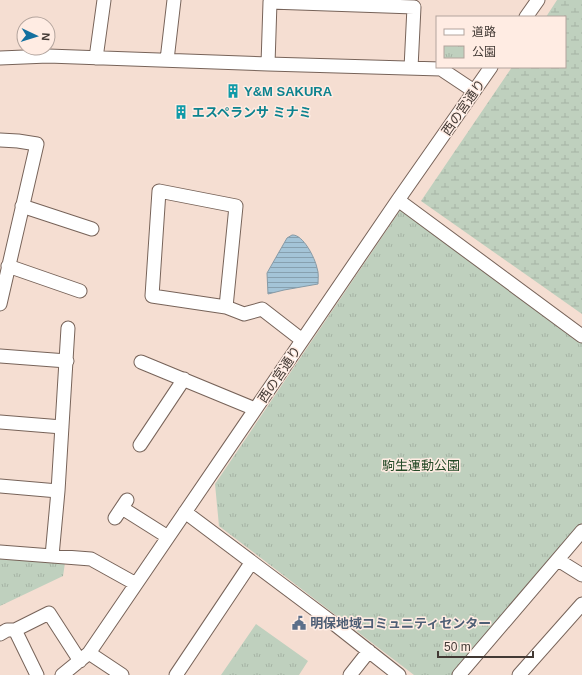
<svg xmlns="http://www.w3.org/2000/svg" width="582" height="675" font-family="Helvetica,'Noto Sans JP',sans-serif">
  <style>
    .wetland { fill: url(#wetland-marsh) }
    .park { fill: url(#park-tufts) }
    .water { fill: url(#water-rules); stroke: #879aa6 }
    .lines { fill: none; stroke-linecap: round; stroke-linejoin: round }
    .minor-casing { stroke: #776359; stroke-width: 15 }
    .minor { stroke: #fff; stroke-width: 13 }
    .labels { text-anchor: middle; stroke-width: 3; stroke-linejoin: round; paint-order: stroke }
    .culture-label { font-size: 13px; font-weight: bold; fill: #0d838f; stroke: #ffece3; text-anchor: start }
    .street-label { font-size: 13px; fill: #423934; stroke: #ffece3 }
    .park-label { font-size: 13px; fill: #254a27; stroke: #ffece3 }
    .service-label { font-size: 13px; font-weight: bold; fill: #4e5e75; stroke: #ffece3; text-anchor: start }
  </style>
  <defs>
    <pattern id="wetland-marsh" width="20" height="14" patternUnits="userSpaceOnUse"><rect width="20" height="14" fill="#bfd0be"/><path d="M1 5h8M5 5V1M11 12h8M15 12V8" fill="none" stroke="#a5b3a4"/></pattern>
    <pattern id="park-tufts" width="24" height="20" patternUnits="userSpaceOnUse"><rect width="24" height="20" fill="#bfd0be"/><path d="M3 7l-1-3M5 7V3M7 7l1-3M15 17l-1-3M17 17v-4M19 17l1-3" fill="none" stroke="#a5b3a4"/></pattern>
    <pattern id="water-rules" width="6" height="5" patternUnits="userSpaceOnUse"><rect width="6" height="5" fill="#a4c4d7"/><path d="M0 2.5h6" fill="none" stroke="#87a0af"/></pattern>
  </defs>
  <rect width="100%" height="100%" fill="#f5ded2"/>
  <path class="wetland" d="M 557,0 L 582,0 L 582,314 L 421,201 L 512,67 L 565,67 L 565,17 L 546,17 Z"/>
  <path class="park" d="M 401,209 L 582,340 L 582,523 L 452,675 L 414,675 L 219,526 L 215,484 Z
    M 0,559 L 65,563 L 63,576 L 0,606 Z
    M 256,624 L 308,661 L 299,675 L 221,675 Z"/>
  <path class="water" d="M 292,235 C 303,234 315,258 317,268 C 319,273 318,279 318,284 L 284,290 L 268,294 L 267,273 L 287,238 Z"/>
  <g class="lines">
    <defs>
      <path id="minor" d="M 526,17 L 538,0
        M 0,58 L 48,56 L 268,64 L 441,69 L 474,91
        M 96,58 L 104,0
        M 167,60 L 174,0
        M 268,64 L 270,2 L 414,7 L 411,68
        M 0,140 L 18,141 L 37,144 L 0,304
        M 398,200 L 582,336
        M 22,206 L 92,229
        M 8,266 L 80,291
        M 226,307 L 152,296 L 159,191 L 236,206 L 226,307 L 244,314 L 262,309 L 302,340
        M 0,356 L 67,361
        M 141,362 L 255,409
        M 0,422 L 62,427
        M 140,445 L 184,379
        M 0,486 L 58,491
        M 122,508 L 168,537
        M 185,512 L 333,623 L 399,675
        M 115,518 L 127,500
        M 0,552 L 91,559 L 136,584
        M 52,556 L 58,491 L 68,328
        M 558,560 L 582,575
        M 0,634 L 7,630 L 15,630
        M 89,653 L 122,675
        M 37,675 L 15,630 L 49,613 L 80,661
        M 62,675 L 89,653 L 398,200 L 491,67
        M 176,675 L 251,563
        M 350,675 L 369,651
        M 459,675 L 582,531
        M 519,675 L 582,604"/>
    </defs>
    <use href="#minor" class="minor-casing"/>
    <use href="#minor" class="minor"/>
  </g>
  <defs>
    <symbol id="building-bare" viewBox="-9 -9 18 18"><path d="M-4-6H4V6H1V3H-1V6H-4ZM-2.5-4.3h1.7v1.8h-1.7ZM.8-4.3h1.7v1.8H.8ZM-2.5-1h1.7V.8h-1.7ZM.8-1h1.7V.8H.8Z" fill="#0f9aa8" stroke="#ffece3" stroke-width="2.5" paint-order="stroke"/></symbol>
    <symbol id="civic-bare" viewBox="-9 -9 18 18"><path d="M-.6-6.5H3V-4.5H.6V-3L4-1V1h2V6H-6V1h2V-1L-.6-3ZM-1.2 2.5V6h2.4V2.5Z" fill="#5c6f8a" stroke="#ffece3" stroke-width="2.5" paint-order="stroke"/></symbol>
  </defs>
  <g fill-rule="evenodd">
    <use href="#building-bare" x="223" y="81" width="20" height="20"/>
    <use href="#building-bare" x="171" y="102" width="20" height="20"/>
    <use href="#civic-bare" x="289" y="613" width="20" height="20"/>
  </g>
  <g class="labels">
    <g class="culture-label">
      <text x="244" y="96">Y&amp;M SAKURA</text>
      <text x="192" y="117">エスペランサ ミナミ</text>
    </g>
    <g class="street-label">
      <text transform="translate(463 107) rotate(-55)" y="5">西の宮通り</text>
      <text transform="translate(279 374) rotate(-56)" y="5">西の宮通り</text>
    </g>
    <g class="park-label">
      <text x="421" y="470">駒生運動公園</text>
    </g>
    <g class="service-label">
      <text x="310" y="628">明保地域コミュニティセンター</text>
    </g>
  </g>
  <rect x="436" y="16" width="130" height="52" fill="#ffece3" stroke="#b3a49d"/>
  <rect x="444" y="29" width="20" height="6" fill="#ffffff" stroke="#b3a49d"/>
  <text x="472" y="36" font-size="12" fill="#423934">道路</text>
  <rect x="444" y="46" width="20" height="12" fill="url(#park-tufts)" stroke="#b3a49d"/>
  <text x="472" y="56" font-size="12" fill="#423934">公園</text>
  <g transform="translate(36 36) rotate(94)"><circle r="19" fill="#ffece3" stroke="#b3a49d"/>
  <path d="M0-3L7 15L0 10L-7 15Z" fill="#14709f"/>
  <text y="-6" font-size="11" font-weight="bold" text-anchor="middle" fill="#423934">N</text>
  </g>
  <path d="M438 651v6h95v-6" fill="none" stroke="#423934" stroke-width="2"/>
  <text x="444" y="651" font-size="12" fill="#423934" stroke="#ffece3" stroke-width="3" paint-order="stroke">50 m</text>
</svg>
